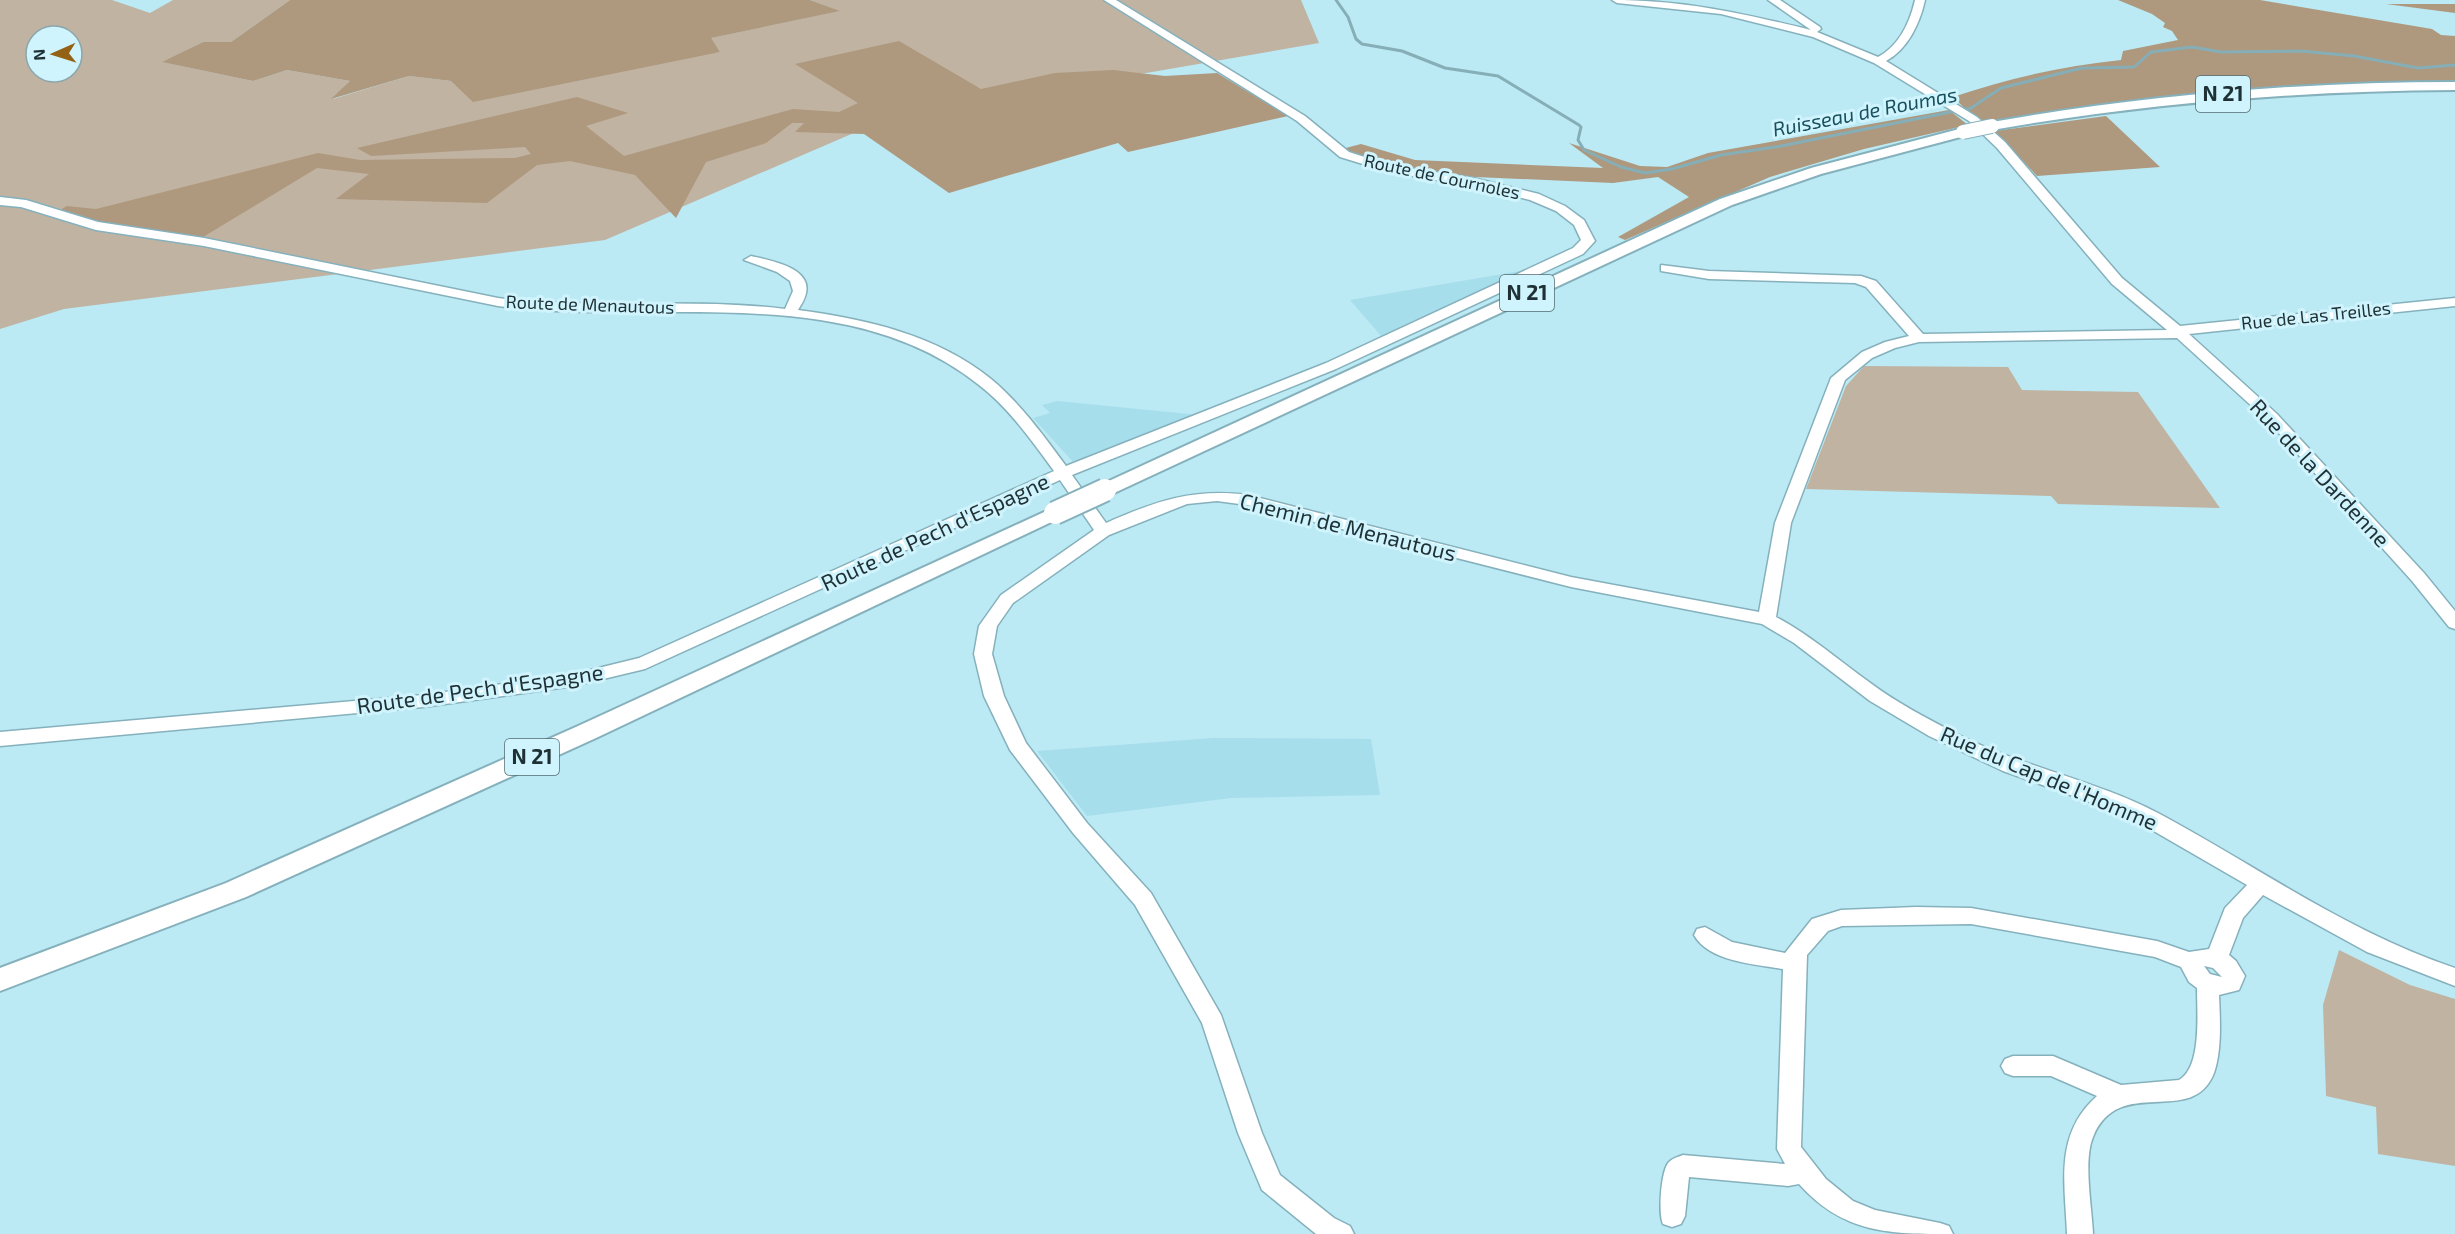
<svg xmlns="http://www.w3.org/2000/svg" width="2455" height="1234" font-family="'Exo 2',sans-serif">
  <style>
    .built { fill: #a7deeb }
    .green { fill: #c0b3a2; fill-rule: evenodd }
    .forest { fill: #ae987e }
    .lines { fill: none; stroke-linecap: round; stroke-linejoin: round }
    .stream { stroke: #86aeb7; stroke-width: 3 }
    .minor-casing { stroke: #85b1bc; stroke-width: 3 }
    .major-casing { stroke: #85b1bc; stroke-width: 4 }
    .minor { fill: #fff; fill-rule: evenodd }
    .major { fill: #fff; fill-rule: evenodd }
    .major-bridge-far1-casing { stroke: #85b1bc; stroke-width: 16; stroke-linecap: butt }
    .major-bridge-casing { stroke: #85b1bc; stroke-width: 26; stroke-linecap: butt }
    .major-bridge-far1 { stroke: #fff; stroke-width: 14 }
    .major-bridge { stroke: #fff; stroke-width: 22 }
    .labels { text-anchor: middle; stroke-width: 6; stroke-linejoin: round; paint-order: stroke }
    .far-street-label { font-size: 18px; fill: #1f3135; stroke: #d0f4fd }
    .far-water-label { font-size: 20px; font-style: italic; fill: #17505c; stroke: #d0f4fd }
    .shield { fill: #d0f4fd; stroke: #546c71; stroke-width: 1.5 }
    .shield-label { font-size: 21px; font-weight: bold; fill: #1f3135 }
    .street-label { font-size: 22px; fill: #1f3135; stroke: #d0f4fd }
  </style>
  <rect width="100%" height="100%" fill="#bbe9f4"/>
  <path class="built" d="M 1526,270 L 1382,337 L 1350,300 Z
    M 1057,401 L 1199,415 L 1074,463 L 1033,418 L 1050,413 L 1042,405 Z
    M 1213,738 L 1371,739 L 1380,795 L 1231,798 L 1087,816 L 1037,751 Z"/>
  <path class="green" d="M 0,0 L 112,0 L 150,13 L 173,0 L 290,0 L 231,42 L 203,42 L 163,62 L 253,81 L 287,70 L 350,81 L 333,99 L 409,76 L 451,81 L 720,52 L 710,38 L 839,11 L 810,0 L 1301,0 L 1319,43 L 891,117 L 605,240 L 64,309 L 0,329 ZM 36,36 L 72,36 L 72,72 L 36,72 Z
    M 1864,366 L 2008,367 L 2022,390 L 2138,392 L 2220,508 L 2058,504 L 2051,496 L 1806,489 L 1846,386 Z
    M 2339,950 L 2410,985 L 2455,999 L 2455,1166 L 2378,1154 L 2376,1107 L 2326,1096 L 2323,1005 Z"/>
  <path class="forest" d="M 290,0 L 810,0 L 840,11 L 711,38 L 720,52 L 473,102 L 451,81 L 409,76 L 331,99 L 350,81 L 287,70 L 253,81 L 162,62 L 203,42 L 231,42 Z
    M 2118,0 L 2260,0 L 2432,29 L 2441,35 L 2455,36 L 2455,83 C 2296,84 2138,93 1981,124 L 1953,97 C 2009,78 2063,66 2121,60 L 2123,51 L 2178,40 L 2172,31 L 2163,27 L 2165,23 L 2152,14 Z
    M 2386,4 L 2455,4 L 2455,13 Z
    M 899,41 L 981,89 L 1055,73 L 1113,70 L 1165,76 L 1217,73 L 1288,116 L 1128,152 L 1118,143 L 949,193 L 864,134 L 795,132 L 804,123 L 792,123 L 766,143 L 706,162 L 676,218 L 635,175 L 570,161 L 537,165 L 487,203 L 336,199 L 369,174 L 317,168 L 203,237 L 100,223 L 58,211 L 67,206 L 96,209 L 318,153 L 360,160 L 515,158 L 531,154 L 525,147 L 371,156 L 357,148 L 577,97 L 628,113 L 586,126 L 624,156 L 793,109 L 839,112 L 858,103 L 795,64 Z
    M 1949,110 L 1968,125 L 1864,149 L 1770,177 L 1625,240 L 1618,237 L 1689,197 L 1658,177 L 1613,183 L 1454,176 L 1393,168 L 1342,149 L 1361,144 L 1415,160 L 1603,168 L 1569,143 L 1640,166 L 1667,167 L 1708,153 Z
    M 2106,116 L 2160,167 L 2037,176 L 1994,131 Z"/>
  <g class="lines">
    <path class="stream" d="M 1336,0 L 1348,17 L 1356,39 L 1362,44 L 1402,51 L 1445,68 L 1498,76 L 1579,125 L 1581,127 L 1578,140 L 1584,150 L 1621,167 L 1645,173 L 1672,169 L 1721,155 L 1781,146 L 1971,108 L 2001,88 L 2082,68 L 2134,67 L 2151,52 L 2192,47 L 2221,52 L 2301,51 L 2354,56 L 2418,68 L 2455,65"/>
    <defs>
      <path id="minor" d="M 1104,0 L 1116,0 L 1305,116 L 1349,152 L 1389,165 L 1473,178 L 1539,194 L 1565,206 L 1584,220 L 1595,241 L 1583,254 L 1336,369 L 1072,475 L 1106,523 C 1156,501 1193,488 1248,495 L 1571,577 L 1759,612 L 1775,523 L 1831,378 L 1862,352 L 1885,342 L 1909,336 L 1866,287 L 1855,283 L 1709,279 L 1661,271 L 1661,265 L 1709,271 L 1861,276 L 1876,281 L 1923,334 L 2167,330 L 2112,284 L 1997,148 L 1969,121 L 1874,63 L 1813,37 L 1721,14 L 1617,3 L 1612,0 C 1684,0 1741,13 1811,30 L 1768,0 L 1780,0 L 1820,27 L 1821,29 L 1817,32 L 1878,57 C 1899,46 1910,22 1915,0 L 1925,0 C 1920,23 1908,49 1886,61 L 1977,117 L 2005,142 L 2122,278 L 2180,326 L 2455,298 L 2455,306 L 2189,334 L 2277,414 L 2424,573 L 2455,611 L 2455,629 L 2449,627 L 2412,581 L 2267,420 L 2177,338 L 1919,342 L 1895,348 L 1872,358 L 1845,380 L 1791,523 L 1776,617 C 1810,635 1838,660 1869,682 C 1897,703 1928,719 1959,735 C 2023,767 2094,780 2158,813 C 2257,866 2347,932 2455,968 L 2455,986 L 2367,952 L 2263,895 L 2243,918 L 2229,955 L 2236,961 L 2245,976 L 2239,990 L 2219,995 C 2220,1020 2222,1050 2214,1073 C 2192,1129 2119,1073 2093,1137 C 2083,1161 2092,1208 2093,1234 L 2067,1234 C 2065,1183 2054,1134 2097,1096 L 2051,1076 L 2013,1076 L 2005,1073 L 2001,1066 L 2005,1059 L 2013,1056 L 2053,1056 L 2121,1085 L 2179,1080 C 2202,1067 2197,1013 2197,988 L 2189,982 L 2181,967 L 2155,957 L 1971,924 L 1842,926 L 1828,931 L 1807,955 L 1801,1147 L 1826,1179 L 1853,1201 L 1875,1210 L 1940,1223 L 1949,1226 L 1953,1234 C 1889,1234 1844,1234 1799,1184 L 1788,1186 L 1689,1177 L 1685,1216 L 1681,1224 L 1672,1227 L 1663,1224 C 1658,1213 1661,1170 1669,1162 C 1673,1158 1678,1157 1683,1155 L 1785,1164 L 1777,1149 L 1783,969 C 1755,964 1709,962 1694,935 L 1697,929 L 1705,927 L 1732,942 L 1785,953 L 1812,919 L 1841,910 L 1916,907 L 1971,908 L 2157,941 L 2189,952 L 2209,949 L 2225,908 L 2247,885 L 2126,815 L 2003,771 L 1929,736 L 1870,701 L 1794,643 L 1762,624 L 1571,587 L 1247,505 L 1217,501 L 1187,504 L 1109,535 L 1013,603 L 997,626 L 992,654 L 1004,696 L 1026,743 L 1087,823 L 1151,893 L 1221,1015 L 1262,1133 L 1280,1175 L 1334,1218 L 1350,1226 L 1354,1234 L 1316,1234 L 1262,1190 L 1238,1133 L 1202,1023 L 1135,905 L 1073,833 L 1010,750 L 984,696 L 974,654 L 979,626 L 1001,595 L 1094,530 L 1060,480 L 645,669 L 574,686 L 423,707 L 0,746 L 0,732 L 423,695 L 574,674 L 639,658 L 1054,471 C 1032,441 1009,408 979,385 C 846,278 654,327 498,306 L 204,246 L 96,230 L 21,207 L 0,205 L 0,197 L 26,200 L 98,222 L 204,238 L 498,298 C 593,310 690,297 785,309 L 793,291 L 790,281 L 777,272 L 744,260 L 751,256 C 768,260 812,267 806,293 C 805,299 801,305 798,310 C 866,319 937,335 991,379 C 1020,403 1044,436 1066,466 L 1326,363 L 1573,248 L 1581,240 L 1574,225 L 1556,211 L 1530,200 L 1473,186 L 1389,172 L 1340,157 L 1297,121 ZM 2204,966 L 2213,968 L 2222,977 L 2210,974 Z"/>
      <path id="major" d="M 2455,82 L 2455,90 C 2299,91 2146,103 1992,130 L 1985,126 L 1992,122 C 2146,95 2299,82 2455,82 Z
        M 1963,128 L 1968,129 L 1970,132 L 1968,135 L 1821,174 L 1732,205 L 1112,494 L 1098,494 L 1095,490 L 1098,486 L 1720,199 L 1811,168 Z
        M 1055,507 L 1062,509 L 1065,513 L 1062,517 L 596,738 L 246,897 L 0,991 L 0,968 L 226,883 L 578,726 Z"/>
    </defs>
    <use href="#minor" class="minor-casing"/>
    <use href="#major" class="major-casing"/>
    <use href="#minor" class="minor"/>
    <use href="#major" class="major"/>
    <defs>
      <path id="major-bridge-far1" d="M 1963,132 L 1992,126"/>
      <path id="major-bridge" d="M 1055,513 L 1105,490"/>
    </defs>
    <use href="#major-bridge-far1" class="major-bridge-far1-casing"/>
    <use href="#major-bridge" class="major-bridge-casing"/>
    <use href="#major-bridge-far1" class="major-bridge-far1"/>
    <use href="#major-bridge" class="major-bridge"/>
  </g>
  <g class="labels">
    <g class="far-street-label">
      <text transform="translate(1442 177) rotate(12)" y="6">Route de Cournoles</text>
      <text transform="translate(590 305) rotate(2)" y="6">Route de Menautous</text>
      <text transform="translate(2316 316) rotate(-6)" y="6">Rue de Las Treilles</text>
    </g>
    <g class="far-water-label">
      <text transform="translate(1865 112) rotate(-11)" y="7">Ruisseau de Roumas</text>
    </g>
    <g class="shield">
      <rect x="2196" y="76" width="54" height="36" rx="4.5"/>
      <rect x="1500" y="275" width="54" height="36" rx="4.5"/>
      <rect x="505" y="739" width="54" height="36" rx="4.5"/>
    </g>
    <g class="shield-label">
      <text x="2223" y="101">N 21</text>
      <text x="1527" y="300">N 21</text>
      <text x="532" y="764">N 21</text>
    </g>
    <g class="street-label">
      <text transform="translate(2320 473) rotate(47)" y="8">Rue de la Dardenne</text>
      <text transform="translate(1348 527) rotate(14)" y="8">Chemin de Menautous</text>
      <text transform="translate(935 532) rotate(-25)" y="8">Route de Pech d'Espagne</text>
      <text transform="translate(480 689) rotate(-8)" y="8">Route de Pech d'Espagne</text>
      <text transform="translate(2049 778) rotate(23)" y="8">Rue du Cap de l'Homme</text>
    </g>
  </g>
  <g transform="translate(54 54) rotate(267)"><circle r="28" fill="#d0f4fd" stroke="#89a6ad" stroke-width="1.5"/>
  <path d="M0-4.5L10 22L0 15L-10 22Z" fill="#946214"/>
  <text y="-9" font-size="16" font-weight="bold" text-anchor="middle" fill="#1f3135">N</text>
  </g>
</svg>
